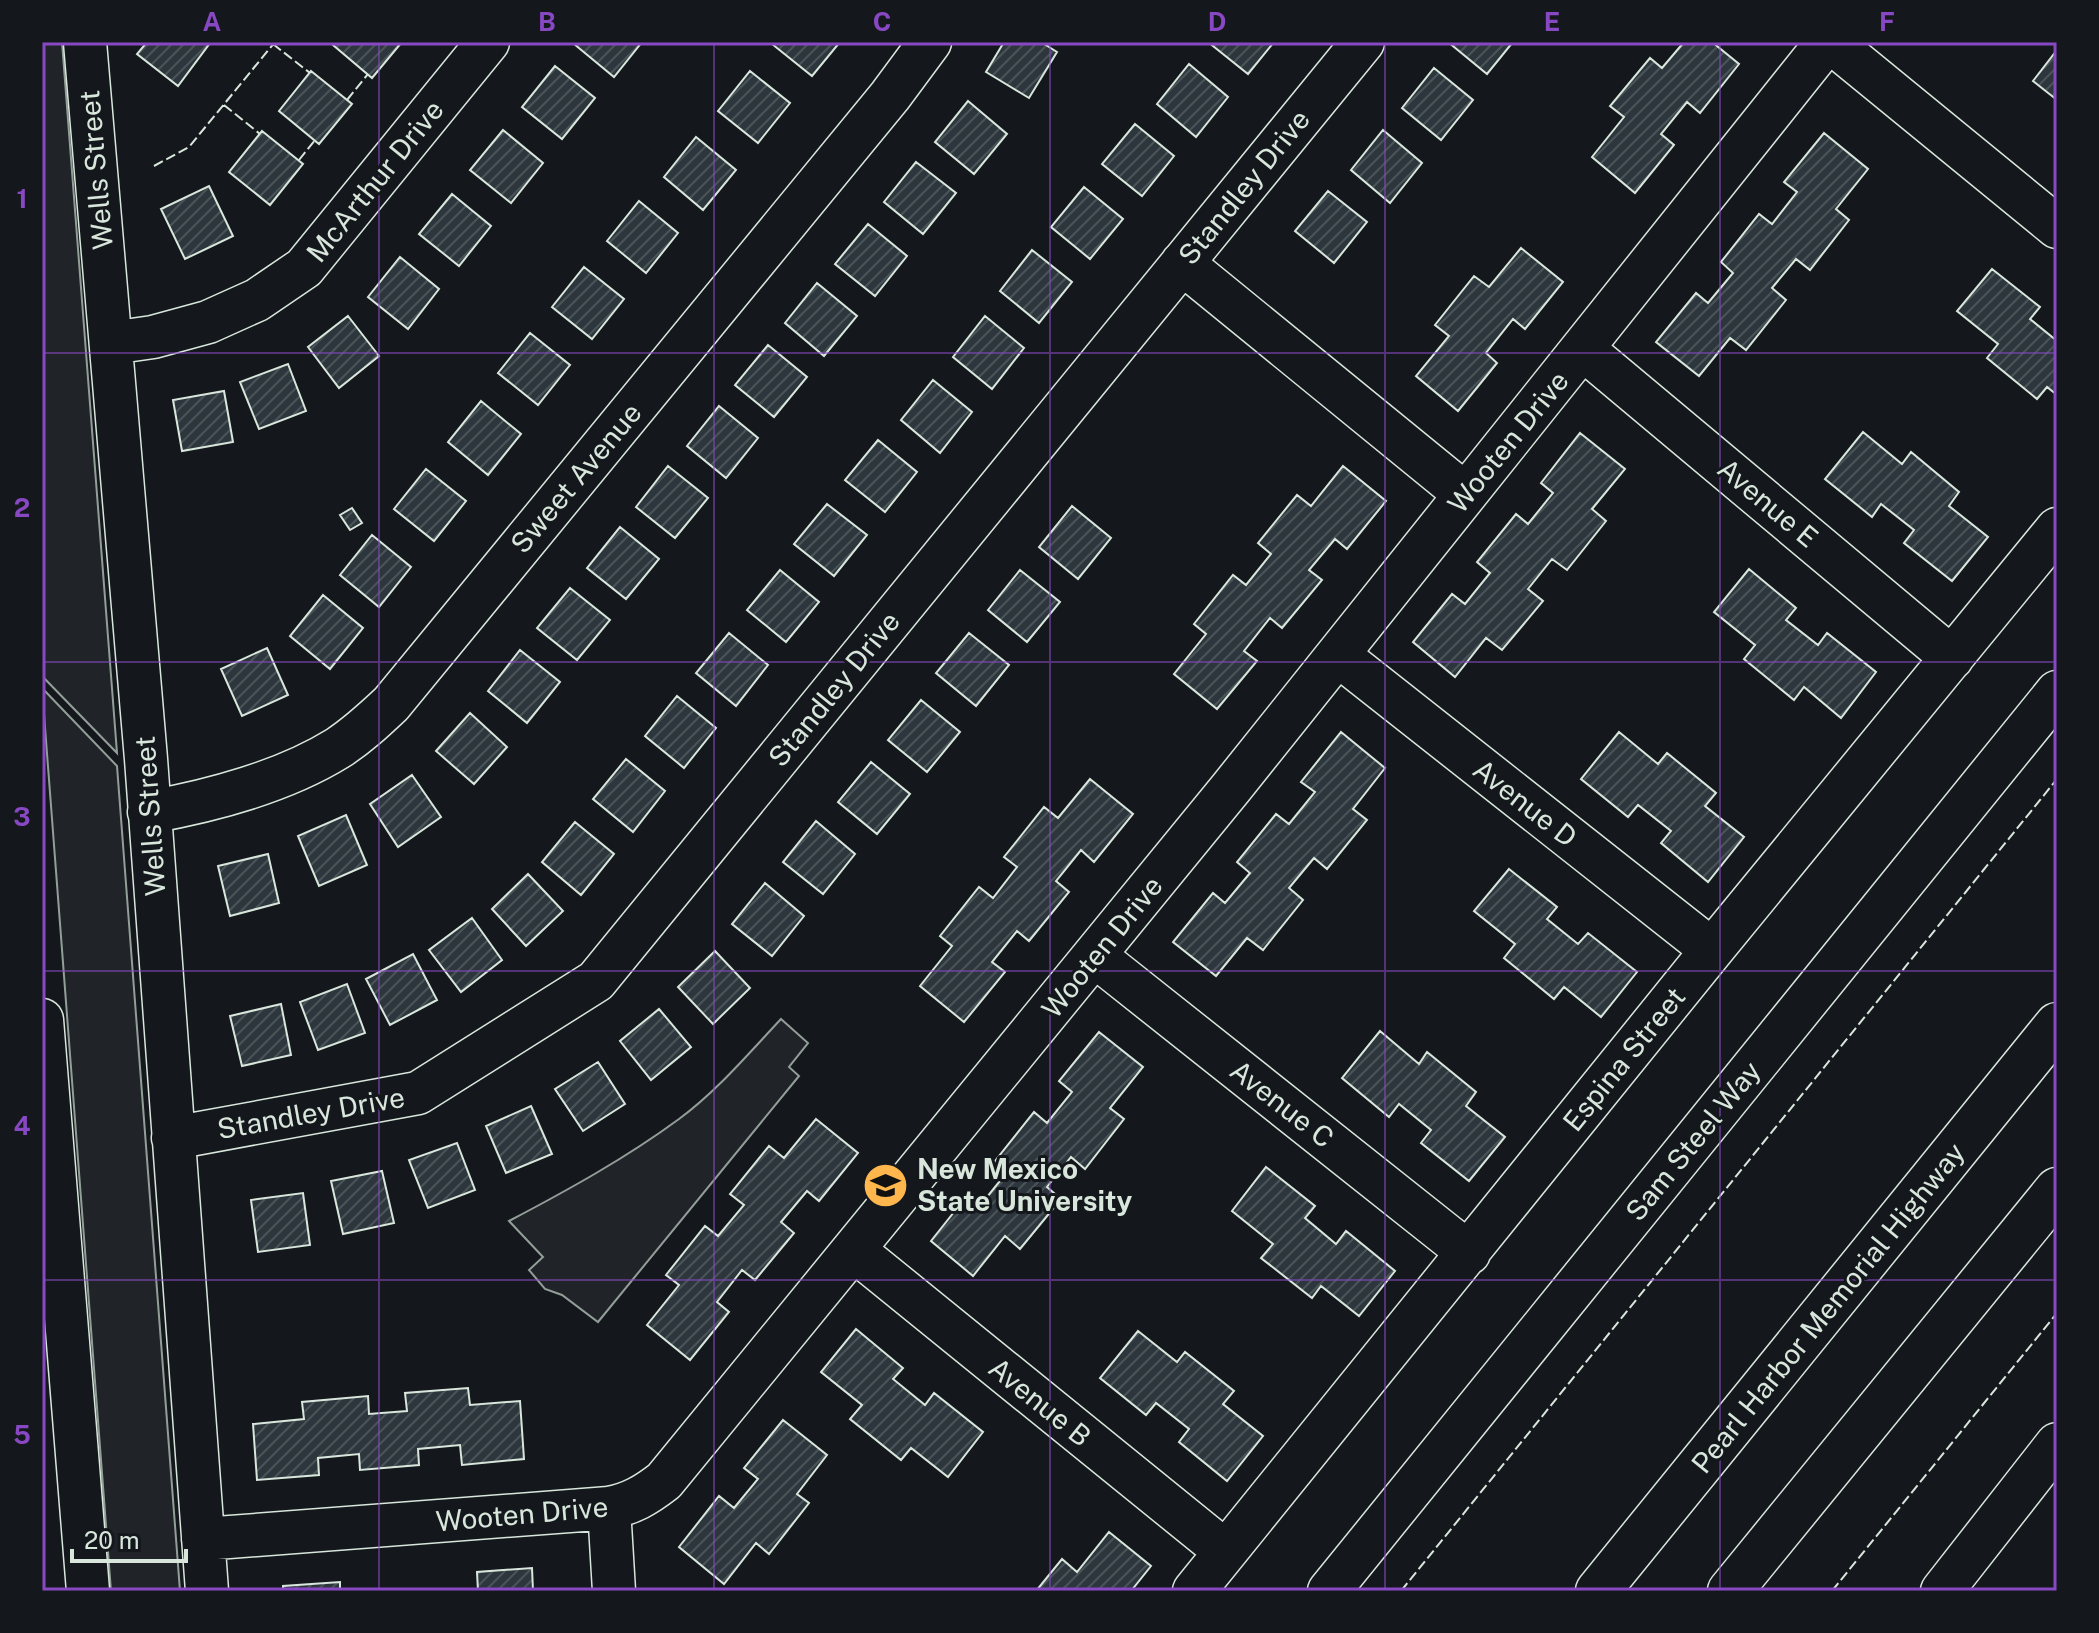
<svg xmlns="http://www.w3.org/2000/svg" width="2099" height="1633" font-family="'Public Sans',sans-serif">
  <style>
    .grass { fill: #202428; stroke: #939e99; stroke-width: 2 }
    .building { fill: url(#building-hatch); stroke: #d8e6dc; stroke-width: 2 }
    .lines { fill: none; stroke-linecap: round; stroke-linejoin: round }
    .minor-casing { stroke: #d8e6dc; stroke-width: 45 }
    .highway-casing { stroke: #d8e6dc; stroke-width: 47 }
    .minor { stroke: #14181c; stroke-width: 42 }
    .highway { stroke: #14181c; stroke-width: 44 }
    .fence { stroke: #d8e6dc; stroke-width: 2; stroke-dasharray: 10 4; stroke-linecap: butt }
    .grid { fill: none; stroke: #8948c3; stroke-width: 2; stroke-opacity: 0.55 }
    .labels { text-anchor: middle; stroke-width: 6; stroke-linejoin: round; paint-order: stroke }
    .street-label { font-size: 28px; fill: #d8e6dc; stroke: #14181c }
    .poi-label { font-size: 28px; font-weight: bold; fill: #d8e6dc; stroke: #14181c; text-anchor: start }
    .neatline { fill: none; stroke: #8948c3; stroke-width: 3 }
    .grid-label { font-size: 26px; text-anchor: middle; font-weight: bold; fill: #8948c3 }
  </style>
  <defs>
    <pattern id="building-hatch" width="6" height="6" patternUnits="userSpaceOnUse" patternTransform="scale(2)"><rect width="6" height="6" fill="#2c363c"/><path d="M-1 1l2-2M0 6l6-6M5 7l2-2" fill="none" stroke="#4a5358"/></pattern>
  </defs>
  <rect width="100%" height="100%" fill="#14181c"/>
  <path class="grass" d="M 42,42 L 62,42 L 117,753 L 42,676 Z
    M 42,688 L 117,766 L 180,1591 L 111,1591 Z
    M 781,1019 L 808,1043 L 789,1067 L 799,1076 L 598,1322 L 562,1295 L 545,1289 L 529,1270 L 543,1257 L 509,1221 C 568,1190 626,1158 679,1119 C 717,1091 749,1053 781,1019 Z"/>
  <path class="building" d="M 147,42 L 209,42 L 210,43 L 178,86 L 137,54 Z
    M 335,42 L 402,42 L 372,78 L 333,45 Z
    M 576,42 L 642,42 L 614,77 L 574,44 Z
    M 774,42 L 840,42 L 812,76 L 772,44 Z
    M 1004,42 L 1041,42 L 1057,52 L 1029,98 L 986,72 Z
    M 1208,42 L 1274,42 L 1248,74 Z
    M 1448,42 L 1513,42 L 1487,74 Z
    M 1684,42 L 1712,42 L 1739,64 L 1700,113 L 1687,102 L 1661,134 L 1674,145 L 1635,193 L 1592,157 L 1624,117 L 1610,106 L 1650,58 L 1662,68 Z
    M 2057,50 L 2057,100 L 2033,81 Z
    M 1189,64 L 1228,97 L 1196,137 L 1157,104 Z
    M 555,66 L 595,98 L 562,139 L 522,107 Z
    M 1434,68 L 1473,100 L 1441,140 L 1402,108 Z
    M 311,71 L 352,104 L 319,144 L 279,111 Z
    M 750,71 L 790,103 L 758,143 L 718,111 Z
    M 968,101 L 1007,134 L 974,174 L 935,142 Z
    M 1135,124 L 1174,156 L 1142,196 L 1102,164 Z
    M 503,130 L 543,163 L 511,203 L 470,170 Z
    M 1383,130 L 1422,163 L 1390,203 L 1351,170 Z
    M 262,131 L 303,164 L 270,205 L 229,172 Z
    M 1824,133 L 1868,169 L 1836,209 L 1849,220 L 1810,270 L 1796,259 L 1772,288 L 1786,300 L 1746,350 L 1730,338 L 1699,376 L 1656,342 L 1696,293 L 1708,303 L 1733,273 L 1721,262 L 1759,214 L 1772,224 L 1797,192 L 1784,182 Z
    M 696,137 L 736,170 L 703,210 L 664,177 Z
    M 916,162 L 956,193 L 923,234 L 884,202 Z
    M 209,186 L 233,236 L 185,259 L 161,209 Z
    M 1084,187 L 1123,219 L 1090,259 L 1051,227 Z
    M 1328,191 L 1367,222 L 1334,263 L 1295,231 Z
    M 452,194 L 491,226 L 459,266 L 419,234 Z
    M 639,201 L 678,233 L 646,273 L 607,241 Z
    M 868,224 L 907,256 L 875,296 L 835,264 Z
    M 1521,248 L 1563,282 L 1525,329 L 1513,319 L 1486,353 L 1497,363 L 1458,411 L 1416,376 L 1449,336 L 1435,325 L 1474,276 L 1489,287 Z
    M 1032,250 L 1072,282 L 1039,323 L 1000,291 Z
    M 400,257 L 439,289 L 408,329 L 368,297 Z
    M 584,267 L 624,299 L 592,339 L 552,307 Z
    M 1992,269 L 2040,307 L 2030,319 L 2057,341 L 2057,395 L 2047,387 L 2037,399 L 1987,358 L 1998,344 L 1957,311 Z
    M 817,283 L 857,316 L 824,356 L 785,323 Z
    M 348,316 L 379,356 L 339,388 L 308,347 Z
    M 985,316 L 1024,348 L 992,389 L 953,357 Z
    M 530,333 L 570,365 L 538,405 L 498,373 Z
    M 768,345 L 807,377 L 774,417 L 735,385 Z
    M 288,364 L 306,411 L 259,429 L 240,382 Z
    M 933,380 L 972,412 L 940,453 L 901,420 Z
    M 224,391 L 233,442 L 182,451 L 173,400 Z
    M 481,401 L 521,434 L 488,475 L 448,442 Z
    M 719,406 L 758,438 L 726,478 L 687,446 Z
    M 1863,432 L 1902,464 L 1911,452 L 1959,492 L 1949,506 L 1988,537 L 1952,581 L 1904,543 L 1914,530 L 1881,504 L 1872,517 L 1825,479 Z
    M 1580,433 L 1625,469 L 1592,509 L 1606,521 L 1567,570 L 1552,559 L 1528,589 L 1543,601 L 1502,650 L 1486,638 L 1455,677 L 1413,642 L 1452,594 L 1465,604 L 1490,573 L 1477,562 L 1516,514 L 1528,524 L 1553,493 L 1541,483 Z
    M 878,440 L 917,472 L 885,512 L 845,480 Z
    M 668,466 L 708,498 L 675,538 L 636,507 Z
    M 1343,466 L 1386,501 L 1347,549 L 1335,539 L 1309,570 L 1322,580 L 1282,628 L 1270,618 L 1244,651 L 1257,661 L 1217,709 L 1174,674 L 1206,634 L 1194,624 L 1233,575 L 1246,585 L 1271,554 L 1258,543 L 1297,495 L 1311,506 Z
    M 426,469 L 466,501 L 434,541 L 394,509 Z
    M 827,504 L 867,535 L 834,576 L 794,544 Z
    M 1072,506 L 1111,538 L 1078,579 L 1039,547 Z
    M 352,508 L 362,523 L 350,530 L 340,515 Z
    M 620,527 L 659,559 L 626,599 L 587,568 Z
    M 372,535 L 411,567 L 379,607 L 340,575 Z
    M 1749,569 L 1796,608 L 1786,620 L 1818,645 L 1827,633 L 1876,672 L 1841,718 L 1804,687 L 1794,700 L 1744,659 L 1755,645 L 1714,612 Z
    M 780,570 L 819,602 L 786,642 L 747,610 Z
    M 1020,570 L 1060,602 L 1027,642 L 988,610 Z
    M 570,588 L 610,620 L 577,660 L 537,628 Z
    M 323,595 L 363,628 L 330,669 L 290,636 Z
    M 729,633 L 768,665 L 736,706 L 696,673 Z
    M 969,633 L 1009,665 L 976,706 L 936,673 Z
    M 267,648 L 288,695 L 242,716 L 221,669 Z
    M 520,650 L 560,682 L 527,723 L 488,691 Z
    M 677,696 L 716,728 L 684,768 L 645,736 Z
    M 921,700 L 960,732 L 927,772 L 888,740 Z
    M 470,713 L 507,747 L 474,784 L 436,751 Z
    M 1341,732 L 1385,768 L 1353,809 L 1367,820 L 1327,869 L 1314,858 L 1289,888 L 1303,900 L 1263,950 L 1247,938 L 1216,976 L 1173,942 L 1213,893 L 1225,903 L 1250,873 L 1237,862 L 1276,814 L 1289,824 L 1315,792 L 1301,782 Z
    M 1619,732 L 1658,764 L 1667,753 L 1716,793 L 1705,806 L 1744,837 L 1708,882 L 1661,843 L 1671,831 L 1638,805 L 1628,817 L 1581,779 Z
    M 626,759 L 665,791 L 633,832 L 593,799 Z
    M 871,762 L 910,794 L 877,834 L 838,802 Z
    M 412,775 L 441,817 L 398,847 L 370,804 Z
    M 1090,779 L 1133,814 L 1094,862 L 1081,850 L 1056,881 L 1069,892 L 1029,941 L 1017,931 L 992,962 L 1005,972 L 964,1022 L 920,986 L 952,946 L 940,936 L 979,887 L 993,898 L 1017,867 L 1004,857 L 1044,807 L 1058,818 Z
    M 346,815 L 367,865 L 319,886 L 298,836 Z
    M 816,821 L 855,854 L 823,894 L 783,862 Z
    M 575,822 L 614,854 L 581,895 L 542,862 Z
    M 268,854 L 279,903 L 230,916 L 218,866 Z
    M 1509,869 L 1557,907 L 1547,919 L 1578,944 L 1588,933 L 1637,972 L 1601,1017 L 1564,987 L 1554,999 L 1504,958 L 1515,944 L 1474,911 Z
    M 528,874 L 563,911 L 526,946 L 492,909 Z
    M 765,883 L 804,916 L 772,956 L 732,924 Z
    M 472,918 L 502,960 L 461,992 L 429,950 Z
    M 715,951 L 750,988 L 713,1024 L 678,987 Z
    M 413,954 L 437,1000 L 390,1025 L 366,979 Z
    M 347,984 L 365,1033 L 318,1050 L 300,1002 Z
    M 281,1004 L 291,1055 L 242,1066 L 230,1016 Z
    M 659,1009 L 691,1047 L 651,1080 L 620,1041 Z
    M 1380,1031 L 1419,1064 L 1427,1052 L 1476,1092 L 1466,1106 L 1505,1137 L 1469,1181 L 1421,1143 L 1431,1130 L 1399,1104 L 1389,1117 L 1342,1078 Z
    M 1099,1032 L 1143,1067 L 1110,1108 L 1124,1119 L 1085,1169 L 1071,1157 L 1047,1187 L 1061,1199 L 1020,1249 L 1005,1236 L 973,1276 L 931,1241 L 970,1192 L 983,1202 L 1008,1171 L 995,1161 L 1034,1112 L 1047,1123 L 1072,1092 L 1059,1081 Z
    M 598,1062 L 625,1104 L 583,1131 L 555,1089 Z
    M 531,1106 L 552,1154 L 506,1173 L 486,1126 Z
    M 816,1119 L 858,1153 L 819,1201 L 807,1191 L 781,1222 L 794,1233 L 755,1280 L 742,1270 L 717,1302 L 729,1312 L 690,1360 L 647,1325 L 679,1285 L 666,1275 L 705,1226 L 718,1236 L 744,1205 L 730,1194 L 769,1146 L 784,1158 Z
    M 457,1143 L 475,1190 L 428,1208 L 409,1160 Z
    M 1266,1167 L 1315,1206 L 1305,1218 L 1336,1244 L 1346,1231 L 1395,1271 L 1359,1316 L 1321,1286 L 1312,1298 L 1261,1258 L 1273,1244 L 1232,1211 Z
    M 382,1171 L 394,1223 L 343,1234 L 331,1181 Z
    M 303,1193 L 310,1245 L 258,1252 L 251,1200 Z
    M 856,1329 L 903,1368 L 893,1379 L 925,1405 L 934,1393 L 983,1432 L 948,1477 L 911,1448 L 901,1460 L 850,1419 L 862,1405 L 821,1372 Z
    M 1138,1331 L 1177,1362 L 1185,1352 L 1234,1391 L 1223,1404 L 1263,1436 L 1227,1481 L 1179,1442 L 1189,1429 L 1156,1403 L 1146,1415 L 1100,1378 Z
    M 468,1388 L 470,1405 L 520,1401 L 524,1459 L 462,1465 L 460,1445 L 418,1449 L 419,1465 L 360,1470 L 359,1454 L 318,1458 L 319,1475 L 257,1480 L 253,1424 L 304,1419 L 302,1402 L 368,1396 L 369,1414 L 407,1411 L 405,1393 Z
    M 783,1420 L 827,1455 L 797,1494 L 809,1503 L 769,1554 L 756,1543 L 724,1584 L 679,1547 L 719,1496 L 734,1508 L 758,1479 L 744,1468 Z
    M 1109,1532 L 1151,1566 L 1131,1591 L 1036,1591 L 1062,1559 L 1077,1572 Z
    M 532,1568 L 533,1591 L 478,1591 L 477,1572 Z
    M 340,1582 L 340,1591 L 283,1591 L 283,1586 Z"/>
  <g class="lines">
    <defs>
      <path id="minor" d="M 85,42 L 146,759 L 207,1591
        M 1831,42 L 2057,227
        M 1182,263 L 1465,494
        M 111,343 L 153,337 L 208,322 L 257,300 L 304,268 L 488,42
        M 1583,349 L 1952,658
        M 1338,655 L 1712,950
        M 149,812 C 211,801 285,781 338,748 C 358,735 374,720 391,704 L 890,96 L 930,42
        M 1095,956 L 1469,1253
        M 42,1020 L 88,1591
        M 173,1138 L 418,1093 L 596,981 L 1363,42
        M 855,1251 L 1225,1551
        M 609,1508 L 614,1591
        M 203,1539 L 609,1508 C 631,1504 646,1495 664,1481 L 1231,788 L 1827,42
        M 1194,1591 L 1712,950 L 2057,529
        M 1329,1591 L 2057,692
        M 1942,1591 L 2057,1444"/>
      <path id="highway" d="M 1598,1591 L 2057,1025
        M 1730,1591 L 2057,1190"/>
    </defs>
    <use href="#minor" class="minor-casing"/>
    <use href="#highway" class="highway-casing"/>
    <use href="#minor" class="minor"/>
    <use href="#highway" class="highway"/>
    <path class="fence" d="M 273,44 L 310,73
      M 347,100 L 368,74
      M 224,105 L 260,134
      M 299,160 L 315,140
      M 154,166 L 189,147 L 275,42
      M 1401,1591 L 2057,779
      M 1832,1591 L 2057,1313"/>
  </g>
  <path class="grid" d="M 379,42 L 379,1591M 714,42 L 714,1591M 1050,42 L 1050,1591M 1385,42 L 1385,1591M 1720,42 L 1720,1591M 42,353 L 2057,353M 42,662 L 2057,662M 42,971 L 2057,971M 42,1280 L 2057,1280"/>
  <defs>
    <symbol id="university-disc" viewBox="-11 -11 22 22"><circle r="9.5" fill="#ffb74d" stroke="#14181c"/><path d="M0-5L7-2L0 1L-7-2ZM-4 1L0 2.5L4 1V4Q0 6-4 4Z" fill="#111"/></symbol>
  </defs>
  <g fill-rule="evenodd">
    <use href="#university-disc" x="860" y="1160" width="51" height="51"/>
  </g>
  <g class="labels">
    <g class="street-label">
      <text transform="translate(96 170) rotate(-95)" y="10">Wells Street</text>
      <text transform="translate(375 181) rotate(-51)" y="10">McArthur Drive</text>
      <text transform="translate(1244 187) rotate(-51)" y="10">Standley Drive</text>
      <text transform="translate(1508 442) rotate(-51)" y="10">Wooten Drive</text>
      <text transform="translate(576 478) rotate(-50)" y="10">Sweet Avenue</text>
      <text transform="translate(1768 503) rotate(40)" y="10">Avenue E</text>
      <text transform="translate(834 689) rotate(-51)" y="10">Standley Drive</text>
      <text transform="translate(1525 803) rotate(38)" y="10">Avenue D</text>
      <text transform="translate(150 816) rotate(-94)" y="10">Wells Street</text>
      <text transform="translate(1102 947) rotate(-51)" y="10">Wooten Drive</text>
      <text transform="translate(1624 1059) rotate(-51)" y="10">Espina Street</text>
      <text transform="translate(1282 1104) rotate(38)" y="10">Avenue C</text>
      <text transform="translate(311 1113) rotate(-10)" y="10">Standley Drive</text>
      <text transform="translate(1693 1141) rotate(-51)" y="10">Sam Steel Way</text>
      <text transform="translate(1828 1308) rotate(-51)" y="10">Pearl Harbor Memorial Highway</text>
      <text transform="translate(1040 1402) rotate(39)" y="10">Avenue B</text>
      <text transform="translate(522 1514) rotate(-5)" y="10">Wooten Drive</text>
    </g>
    <g class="poi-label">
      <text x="917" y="1179">New Mexico<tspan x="917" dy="32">State University</tspan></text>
    </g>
  </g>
  <rect width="2099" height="1633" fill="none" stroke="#14181c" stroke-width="88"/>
  <path d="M72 1549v12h114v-12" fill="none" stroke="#d8e6dc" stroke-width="4"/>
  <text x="84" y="1549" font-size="24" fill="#d8e6dc" stroke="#14181c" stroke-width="6" paint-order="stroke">20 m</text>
  <rect x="44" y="44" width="2011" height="1545" class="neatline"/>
  <g class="grid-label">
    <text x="212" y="31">A</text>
    <text x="547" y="31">B</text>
    <text x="882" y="31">C</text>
    <text x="1217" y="31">D</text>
    <text x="1552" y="31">E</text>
    <text x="1887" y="31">F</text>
    <text x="22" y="208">1</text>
    <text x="22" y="517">2</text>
    <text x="22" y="826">3</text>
    <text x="22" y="1135">4</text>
    <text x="22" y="1444">5</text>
  </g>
</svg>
